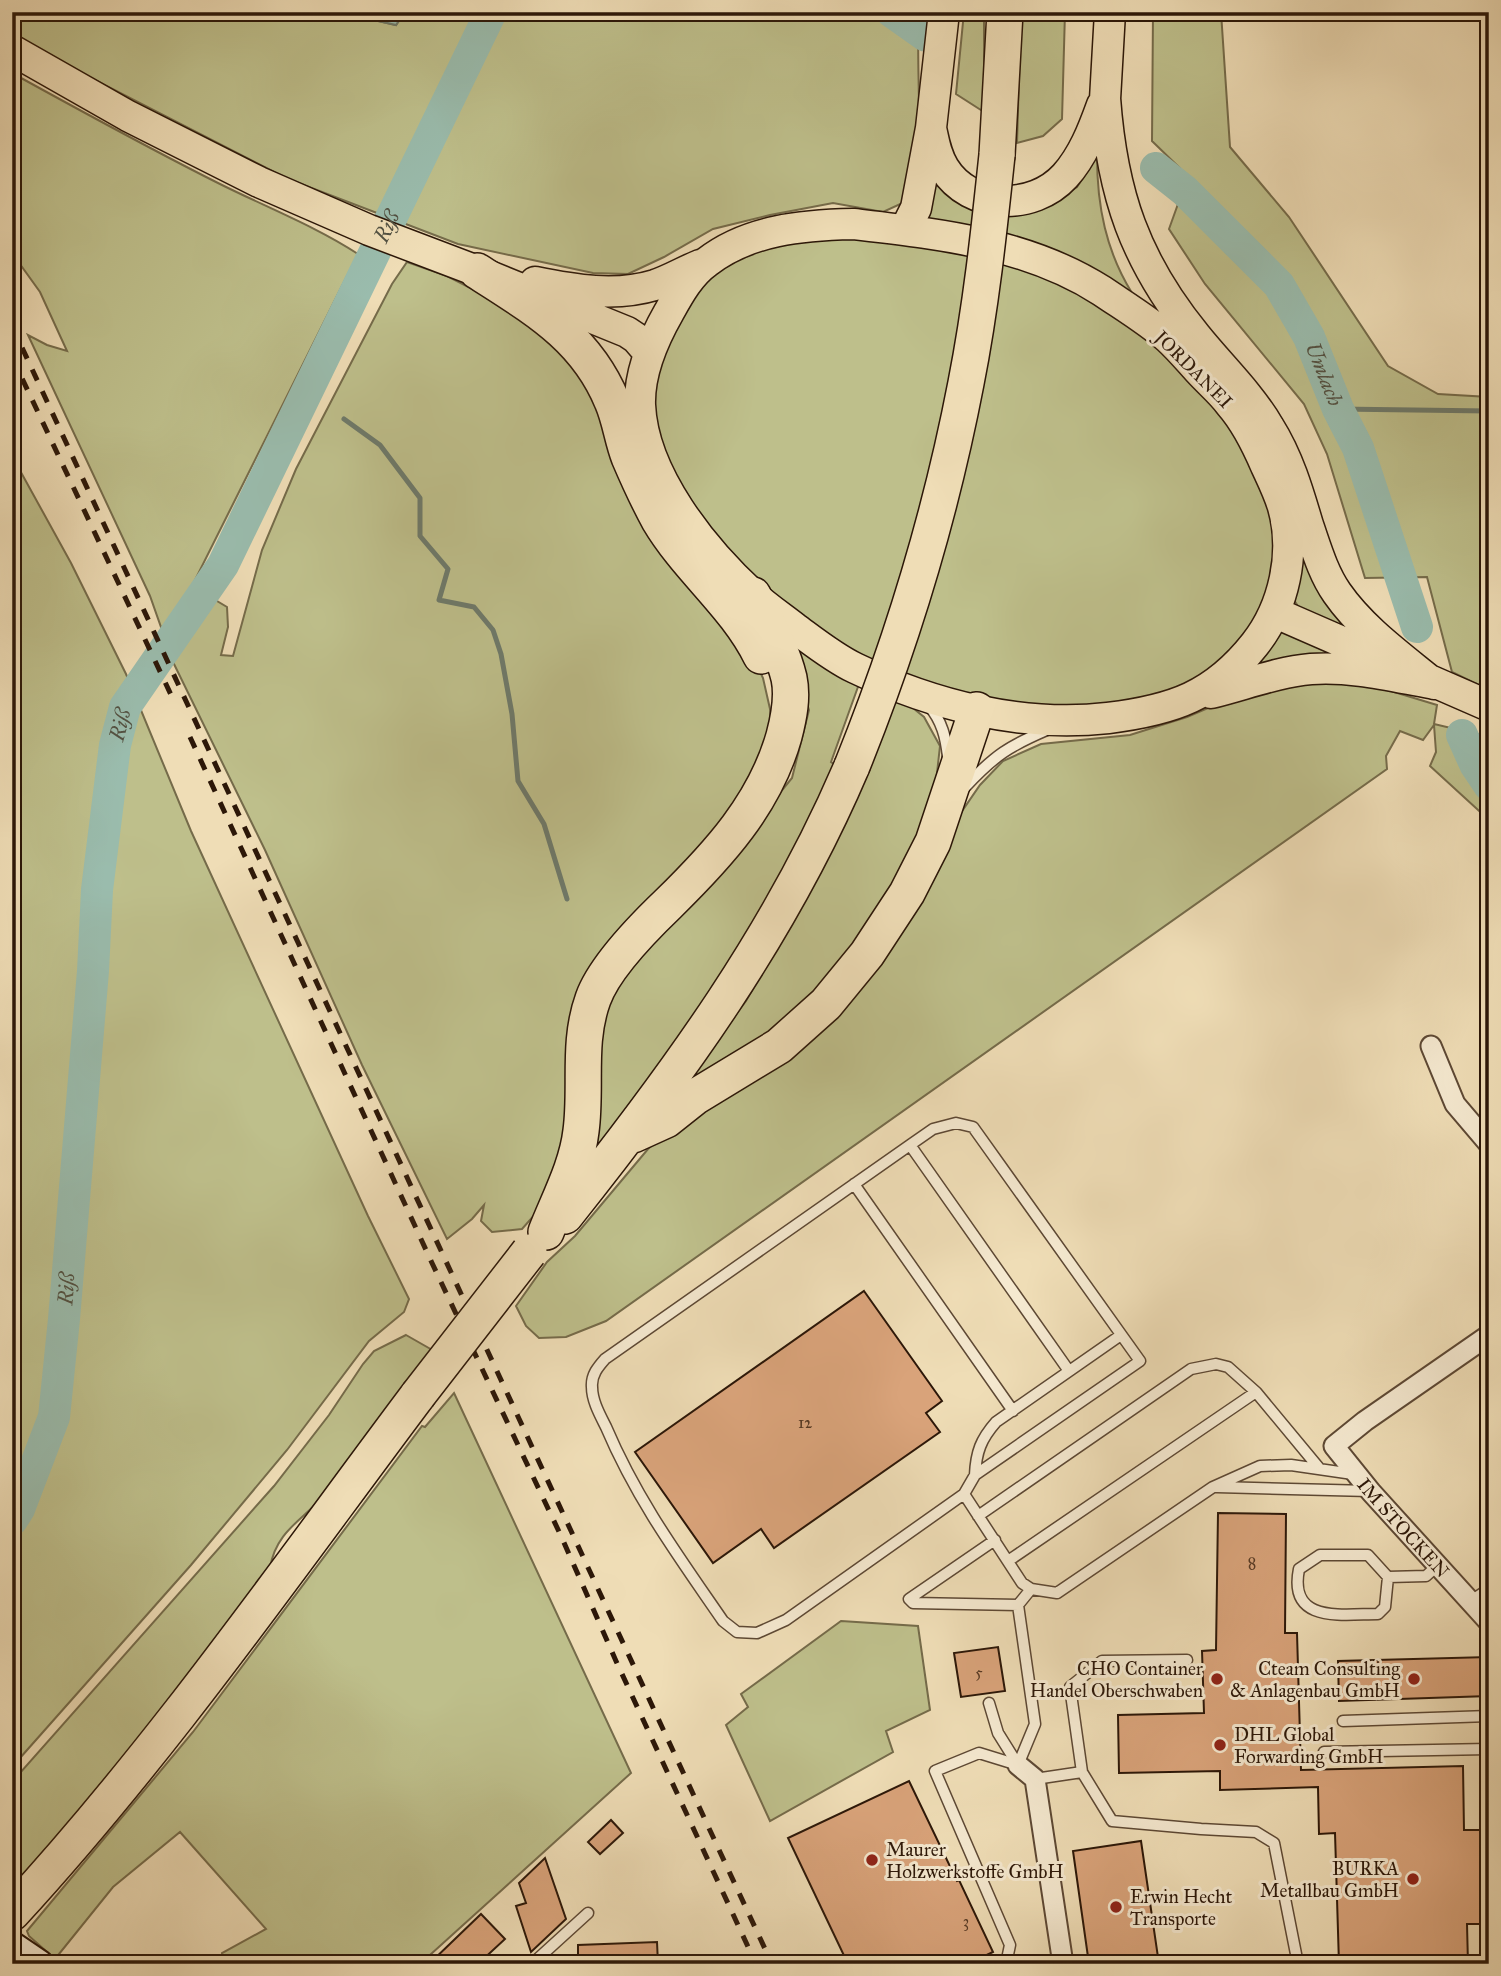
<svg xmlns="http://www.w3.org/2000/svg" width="1501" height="1976" font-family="'IM FELL Great Primer',serif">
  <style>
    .green { fill: #bebf8b; stroke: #756b4a; stroke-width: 2 }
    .water { fill: #9abcad; stroke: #6e7a6b; stroke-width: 2 }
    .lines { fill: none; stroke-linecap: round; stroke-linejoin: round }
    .stream { stroke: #6e7a6b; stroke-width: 5 }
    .river { stroke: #9abcad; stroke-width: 32 }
    .building { fill: #d9a37a; stroke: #2c1708; stroke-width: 2 }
    .lane-casing { stroke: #5d4834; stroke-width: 13 }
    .street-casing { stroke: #5d4834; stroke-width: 23 }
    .secondary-casing { stroke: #2c1708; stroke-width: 30 }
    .primary-casing { stroke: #2c1708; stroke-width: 33 }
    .highway-casing { stroke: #2c1708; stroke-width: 38 }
    .lane { stroke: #f5e9d0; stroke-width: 10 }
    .street { stroke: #f5e9d0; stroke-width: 19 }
    .secondary { stroke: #f5e9d0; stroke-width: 26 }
    .primary { stroke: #efddb6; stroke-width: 30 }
    .highway { stroke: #efddb6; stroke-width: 35 }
    .rail { stroke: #2c1708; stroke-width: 5; stroke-dasharray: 12 12; stroke-linecap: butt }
    .highway-bridge-casing { stroke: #2c1708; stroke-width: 38; stroke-linecap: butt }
    .highway-bridge { stroke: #efddb6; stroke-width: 35 }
    .poi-dot { fill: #8f2418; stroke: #f5e9d0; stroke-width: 2.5 }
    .labels { text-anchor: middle; stroke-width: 6; stroke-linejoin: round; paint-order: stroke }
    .number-label { font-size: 16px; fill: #573a24 }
    .street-label { font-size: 19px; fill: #2c1708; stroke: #f5e9d0 }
    .poi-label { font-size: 19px; fill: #2c1708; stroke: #f5e9d0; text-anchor: end }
    .water-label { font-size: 21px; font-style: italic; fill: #525142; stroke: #f5e9d0 }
  </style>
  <rect width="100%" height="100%" fill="#efddb6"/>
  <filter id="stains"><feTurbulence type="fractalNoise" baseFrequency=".00286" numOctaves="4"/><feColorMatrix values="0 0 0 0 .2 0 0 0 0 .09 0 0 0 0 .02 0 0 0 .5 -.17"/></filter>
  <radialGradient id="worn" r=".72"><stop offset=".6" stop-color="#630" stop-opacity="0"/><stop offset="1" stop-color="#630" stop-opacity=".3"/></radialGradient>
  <path class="green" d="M 12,12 L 339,12 L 396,25 L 405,12 L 919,12 C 916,63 922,113 917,164 C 916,177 911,189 907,201 L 883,212 L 833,203 L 770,215 L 713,229 L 664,257 L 628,274 L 593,273 L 458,244 L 288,179 L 52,58 L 12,34 Z
    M 964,12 L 984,12 L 984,112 L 956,94 Z
    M 1021,12 L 1065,12 L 1062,119 L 1043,136 L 1017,143 Z
    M 1153,12 L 1221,12 L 1230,147 L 1289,217 L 1388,366 L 1438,394 L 1489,397 L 1489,690 L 1452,672 L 1427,577 L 1365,578 L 1327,454 L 1304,404 L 1205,284 L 1169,229 L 1188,176 L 1152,141 Z
    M 12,73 C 81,111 150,149 220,184 C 266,207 315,226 358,254 L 192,586 L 227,607 L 228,627 L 221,655 L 233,656 L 262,550 L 296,469 L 392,284 L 407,262 L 447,276 L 488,297 L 579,357 L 750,651 L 763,678 L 770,709 L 771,739 L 756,788 L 621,934 L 570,1127 L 538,1211 L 522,1229 L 492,1232 L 481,1221 L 484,1205 L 472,1219 L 447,1239 L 362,1065 L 265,850 L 174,664 L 150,596 L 28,335 L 47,345 L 67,351 L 40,292 L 12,253 Z
    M 1097,156 C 1097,206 1106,251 1132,293 L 1126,296 L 922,219 L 934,179 L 1053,202 L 1077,187 Z
    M 804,235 L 966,245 L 1064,280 L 1157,341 L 1220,406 L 1266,482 L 1278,563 L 1253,633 L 1195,684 L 1124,708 L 981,703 L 854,660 L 717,546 L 657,444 L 650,383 L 700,279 L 739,254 Z
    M 12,456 L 71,563 L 126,674 L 191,831 L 368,1216 L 409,1299 L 404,1312 L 369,1341 L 287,1450 L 191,1565 L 12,1767 Z
    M 1296,547 L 1369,640 L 1301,611 L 1294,600 Z
    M 1277,620 L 1375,661 L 1232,676 Z
    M 787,642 L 859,684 L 831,762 L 837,766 L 765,913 L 596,1155 L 589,1149 L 607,991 L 718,869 L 792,778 L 809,710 Z
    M 1332,678 L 1381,688 L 1437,705 L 1434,724 L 1489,737 L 1489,820 L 1430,766 L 1436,752 L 1434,725 L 1423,740 L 1400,731 L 1386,756 L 1387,769 L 606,1321 L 566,1337 L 539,1338 L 526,1326 L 516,1306 L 547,1262 L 575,1236 L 648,1149 L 683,1116 L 794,1056 L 980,785 L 1003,761 L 1041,744 L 1130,735 L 1187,717 L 1236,696 Z
    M 897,695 L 924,717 L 940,746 L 936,782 L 914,848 L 892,894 L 803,1015 L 678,1092 L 746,1001 L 825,862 Z
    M 406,1335 L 434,1351 C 399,1397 366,1445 330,1489 C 307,1518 276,1529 270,1568 L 175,1704 L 12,1889 L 12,1782 L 274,1486 L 329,1415 L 363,1364 L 374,1351 Z
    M 454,1393 L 631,1773 L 420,1964 L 223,1964 L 222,1953 L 266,1929 L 180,1832 L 113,1887 L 55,1959 L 29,1936 L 27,1931 L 193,1732 L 422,1426 L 425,1427 Z
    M 841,1621 L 918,1626 L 930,1710 L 886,1731 L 893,1752 L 770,1821 L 726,1725 L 748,1707 L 741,1694 Z"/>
  <path class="water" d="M 339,12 L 405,12 L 396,25 Z"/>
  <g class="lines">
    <path class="stream" d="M 1338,409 L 1489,411
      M 344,419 L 380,445 L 420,498 L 420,536 L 448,569 L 439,600 L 474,607 L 493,630 L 501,654 L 512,714 L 518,781 L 544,824 L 567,899"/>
    <g class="river">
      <path d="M 892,12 L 926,36"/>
      <path id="s1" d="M 1156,168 L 1185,191 L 1279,285 L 1309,337 L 1338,409 L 1358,448 L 1417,627"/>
      <path d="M 1462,735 L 1475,764 L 1489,785"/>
      <path id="s2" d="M 12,1520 L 19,1509 L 54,1417 L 64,1319 L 93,971 L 97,890 L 115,745 L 125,707 L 223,565 L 491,12"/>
    </g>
  </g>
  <path class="building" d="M 864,1291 L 942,1401 L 926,1413 L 940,1432 L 774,1548 L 761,1529 L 713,1563 L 635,1452 Z
    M 1218,1513 L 1286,1514 L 1285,1633 L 1297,1633 L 1301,1770 L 1463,1766 L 1464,1830 L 1489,1830 L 1489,1924 L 1467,1924 L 1468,1964 L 1339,1964 L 1335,1833 L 1319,1834 L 1318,1787 L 1220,1790 L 1220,1771 L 1119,1773 L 1118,1715 L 1204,1713 L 1202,1651 L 1216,1650 Z
    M 998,1647 L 1005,1691 L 961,1697 L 954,1653 Z
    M 1489,1657 L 1489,1696 L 1339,1701 L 1338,1661 Z
    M 909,1781 L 957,1881 L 959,1880 L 993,1952 L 972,1962 L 971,1959 L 962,1964 L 848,1964 L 788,1838 Z
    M 611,1820 L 623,1833 L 600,1854 L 588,1842 Z
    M 1141,1841 L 1159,1964 L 1089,1964 L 1073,1851 Z
    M 545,1858 L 566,1919 L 531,1952 L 516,1906 L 526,1903 L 519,1883 Z
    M 481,1914 L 505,1939 L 478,1964 L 429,1964 Z
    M 657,1942 L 658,1964 L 578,1964 L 578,1945 Z"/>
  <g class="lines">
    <defs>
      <path id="lane" d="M 929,706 C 942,721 946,738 948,757
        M 965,787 C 995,755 1009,746 1049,729
        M 956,1123 L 973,1127 L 1140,1361 L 975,1475 L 964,1494 L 786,1620 L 757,1633 L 737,1632 L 723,1621 C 679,1557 637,1500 606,1427 C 600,1415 592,1401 592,1387 C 591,1375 598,1367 605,1359 L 910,1145 L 933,1129 Z
        M 910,1145 L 1069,1371
        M 854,1184 L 1013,1411
        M 975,1475 C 976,1452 981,1439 996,1422 L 1121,1335
        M 1217,1487 L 1370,1491
        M 964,1494 L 1022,1583 L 1031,1589 L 1057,1593 L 1213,1487 L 1260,1466 L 1291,1465 L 1353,1474
        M 978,1516 L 1191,1369 L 1216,1364 L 1228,1367 L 1256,1392 L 1319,1468
        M 995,1540 L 909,1599 L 913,1603 L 1018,1605
        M 1008,1561 L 1256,1392
        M 1388,1577 L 1385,1607 L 1378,1614 C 1342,1614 1288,1624 1299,1569 L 1320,1555 L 1368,1555 L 1388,1577 L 1426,1576 L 1437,1566
        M 1471,1601 L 1489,1589
        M 989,1703 L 998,1733 L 1018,1765
        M 1343,1721 L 1489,1716
        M 1324,1752 L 1489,1749
        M 1018,1765 L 1035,1724 L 1018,1605 L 1031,1589
        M 1082,1772 L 1070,1687 L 1102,1661 L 1187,1660
        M 1035,1779 L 1082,1772 L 1112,1821 L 1201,1829 L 1256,1832 L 1274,1843 L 1298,1964
        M 532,1964 L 588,1913
        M 1006,1964 L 1010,1945 L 935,1771 L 979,1753 L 1018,1765"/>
      <g id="street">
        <path d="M 1431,1046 L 1455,1104 L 1489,1144"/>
        <path id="s3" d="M 1489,1335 L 1365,1421 L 1334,1446 L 1371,1492 L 1489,1622"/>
        <path d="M 1018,1765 L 1035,1779 L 1063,1964"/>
      </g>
      <path id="secondary" d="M 12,1945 L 40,1964"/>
      <path id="primary" d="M 12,50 L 128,116 L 259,182 L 369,230 L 477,271 L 627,332 L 636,338 L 649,353
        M 1105,98 C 1112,194 1135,261 1196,336 C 1220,366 1249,393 1269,427 C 1288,457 1298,491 1308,525 C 1316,548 1323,573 1337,593 C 1362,629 1400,656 1434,684
        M 1104,117 L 1110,12
        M 931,128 C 934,142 936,155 944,168 C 970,210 1033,211 1065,176 C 1083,156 1093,130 1102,105
        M 853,224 C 939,234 1027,243 1102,291 C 1124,306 1149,321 1168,338 C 1179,348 1189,360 1199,371 C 1209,382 1221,392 1230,404 C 1245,421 1257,445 1266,466 C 1272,479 1279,493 1283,507 C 1296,553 1284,607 1255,644 C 1214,696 1173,710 1108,718 C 1022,728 932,705 855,668 C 834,658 814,642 795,628 C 781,617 766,607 753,595 C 703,549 643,475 640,405 C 639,372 653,340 669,312 C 679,294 690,274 707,262 C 748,230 803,225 853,224 Z
        M 905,230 L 916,208 L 931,128 L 944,12
        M 535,282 C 574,290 616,297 655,285 C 670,280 685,271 700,265
        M 1276,613 L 1489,706
        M 1211,693 C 1244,685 1277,672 1311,669 C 1351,666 1391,676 1430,683"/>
      <path id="highway" d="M 997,155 L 1005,12
        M 477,271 C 534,308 585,336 612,401 C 620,419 622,439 629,457 C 638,478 648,500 659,520 C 688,569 736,605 761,656
        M 633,1135 L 666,1120 L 695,1097 L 779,1046 L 826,1004 L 867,954 L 907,893 L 933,842 L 977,710
        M 565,1216 C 678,1074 781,933 852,766
        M 546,1232 C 559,1199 577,1166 581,1131 C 587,1087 577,1043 593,999 C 604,968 644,927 668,904 C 718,855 765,804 784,736 C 789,717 793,697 789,678 C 782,649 766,621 753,595
        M 12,1913 C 161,1751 286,1571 418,1395"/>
    </defs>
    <use href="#lane" class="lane-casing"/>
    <use href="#street" class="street-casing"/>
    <use href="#secondary" class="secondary-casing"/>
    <use href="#primary" class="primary-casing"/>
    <use href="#highway" class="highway-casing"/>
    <use href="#lane" class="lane"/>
    <use href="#street" class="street"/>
    <use href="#secondary" class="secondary"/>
    <use href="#primary" class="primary"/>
    <use href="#highway" class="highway"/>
    <path class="rail" d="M 12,326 L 772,1964
      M 12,357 L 173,699
      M 190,737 L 432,1263 L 562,1538 L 616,1661 L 756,1964"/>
    <defs>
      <path id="highway-bridge" d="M 852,766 C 902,642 941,513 966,383 C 981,307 989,231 997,155
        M 418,1395 L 529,1252"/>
    </defs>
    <use href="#highway-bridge" class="highway-bridge-casing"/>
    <use href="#highway-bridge" class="highway-bridge"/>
  </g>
  <g class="poi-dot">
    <circle cx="1217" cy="1679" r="7"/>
    <circle cx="1414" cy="1679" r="7"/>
    <circle cx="1220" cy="1745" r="7"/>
    <circle cx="872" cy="1860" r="7"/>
    <circle cx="1413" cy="1879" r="7"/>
    <circle cx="1116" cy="1907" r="7"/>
  </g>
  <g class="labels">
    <g class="number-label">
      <text x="805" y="1428">12</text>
      <text x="1252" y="1569">8</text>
      <text x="979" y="1678">5</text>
      <text x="966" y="1927">3</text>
    </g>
    <g class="street-label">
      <text transform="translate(1194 369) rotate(45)" y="7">JORDANEI</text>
      <text dy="7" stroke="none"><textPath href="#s3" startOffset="298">IM STOCKEN</textPath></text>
    </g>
    <g class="poi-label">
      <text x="1203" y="1675">CHO Container<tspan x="1203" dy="22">Handel Oberschwaben</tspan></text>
      <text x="1400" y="1675">Cteam Consulting<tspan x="1400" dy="22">&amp; Anlagenbau GmbH</tspan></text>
      <text x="1234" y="1741" text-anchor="start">DHL Global<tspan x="1234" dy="22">Forwarding GmbH</tspan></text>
      <text x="886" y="1856" text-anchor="start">Maurer<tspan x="886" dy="22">Holzwerkstoffe GmbH</tspan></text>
      <text x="1399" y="1875">BURKA<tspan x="1399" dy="22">Metallbau GmbH</tspan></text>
      <text x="1130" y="1903" text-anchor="start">Erwin Hecht<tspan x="1130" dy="22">Transporte</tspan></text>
    </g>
    <g class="water-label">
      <text dy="7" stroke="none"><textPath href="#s2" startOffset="1374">Riß</textPath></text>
      <text dy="7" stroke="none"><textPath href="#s1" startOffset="270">Umlach</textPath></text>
      <text dy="7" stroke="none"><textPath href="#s2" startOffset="807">Riß</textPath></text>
      <text dy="7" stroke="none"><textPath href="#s2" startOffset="240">Riß</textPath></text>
    </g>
  </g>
  <rect width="1501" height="1976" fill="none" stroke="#efddb6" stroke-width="42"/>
  <rect x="14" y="14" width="1473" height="1948" fill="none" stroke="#2c1708" stroke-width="3.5"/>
  <rect x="21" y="21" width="1459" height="1934" fill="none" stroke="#2c1708" stroke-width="2"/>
  <rect width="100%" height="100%" filter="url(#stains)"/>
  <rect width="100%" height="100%" fill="url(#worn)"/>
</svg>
